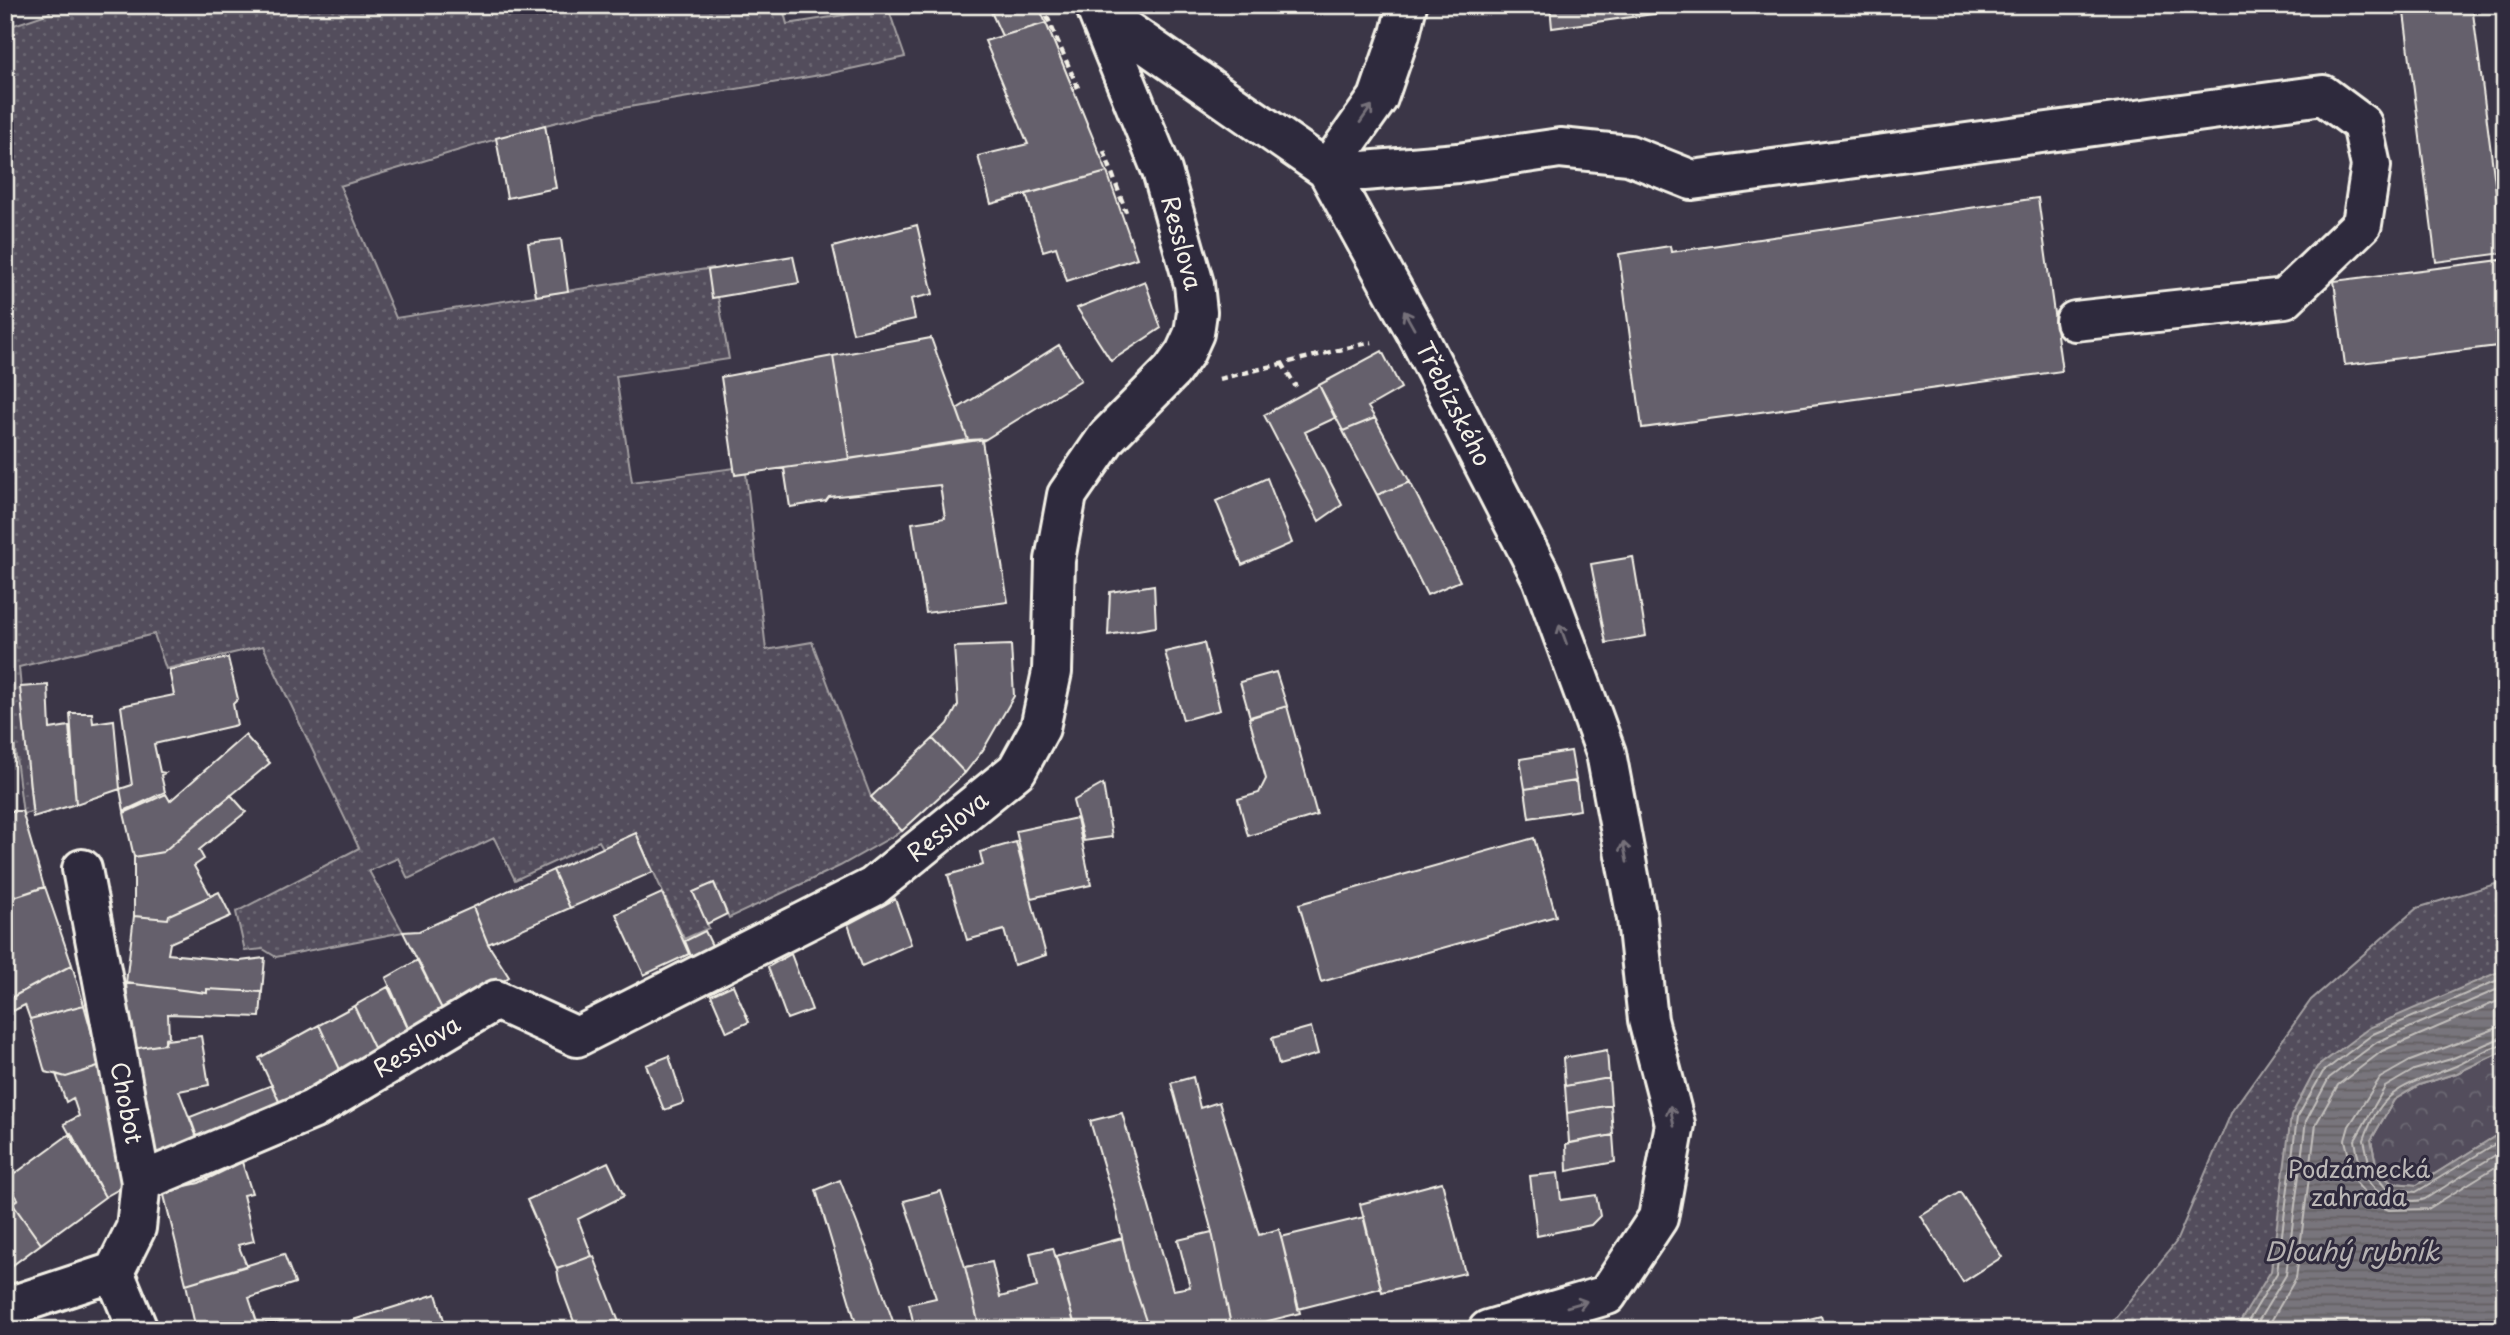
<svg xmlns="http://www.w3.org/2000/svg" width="2510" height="1335" font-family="'Playpen Sans',sans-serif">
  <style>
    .grass { fill: url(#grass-dots); stroke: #a4a0a2; stroke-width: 2 }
    .forest { fill: url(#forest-crowns); stroke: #a4a0a2; stroke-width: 2 }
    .water { fill: url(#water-rules); stroke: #aaa6a7; stroke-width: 2 }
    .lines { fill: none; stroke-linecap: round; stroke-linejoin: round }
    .shore { stroke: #c2bfbc; stroke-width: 2 }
    .building { fill: #65616c; stroke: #f4f1e8; stroke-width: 2 }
    .minor-casing { stroke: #f4f1e8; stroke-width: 44 }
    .path { stroke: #f4f1e8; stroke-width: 4.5; stroke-dasharray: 7 5; stroke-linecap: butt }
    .minor { stroke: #2f2a3d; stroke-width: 38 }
    .oneway { stroke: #747079 }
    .labels { text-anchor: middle; stroke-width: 6; stroke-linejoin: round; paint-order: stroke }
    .street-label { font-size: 24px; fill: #f4f1e8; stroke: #2f2a3d }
    .park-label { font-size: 24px; fill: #bcb8b7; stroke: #2f2a3d }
    .water-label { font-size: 26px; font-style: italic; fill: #b6b2b2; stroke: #2f2a3d }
  </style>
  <defs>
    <pattern id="grass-dots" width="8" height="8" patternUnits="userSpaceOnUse" patternTransform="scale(1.75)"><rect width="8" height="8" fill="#534e5c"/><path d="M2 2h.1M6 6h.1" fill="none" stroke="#6c6873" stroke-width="1.8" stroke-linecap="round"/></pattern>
    <pattern id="forest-crowns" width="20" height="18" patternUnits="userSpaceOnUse" patternTransform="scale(1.75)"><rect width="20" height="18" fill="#534e5c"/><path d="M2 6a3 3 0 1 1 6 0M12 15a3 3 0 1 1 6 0" fill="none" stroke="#6c6873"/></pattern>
    <pattern id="water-rules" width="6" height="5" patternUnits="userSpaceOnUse" patternTransform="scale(1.75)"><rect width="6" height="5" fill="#78747b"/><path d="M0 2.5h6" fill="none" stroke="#636063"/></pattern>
  </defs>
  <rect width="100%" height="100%" fill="#3b3647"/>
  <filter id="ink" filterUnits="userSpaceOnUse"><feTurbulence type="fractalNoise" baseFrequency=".0143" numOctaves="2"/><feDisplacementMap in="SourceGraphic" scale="14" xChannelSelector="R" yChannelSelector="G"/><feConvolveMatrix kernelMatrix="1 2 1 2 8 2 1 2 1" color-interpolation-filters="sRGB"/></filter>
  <g filter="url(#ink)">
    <path class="grass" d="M 47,5 L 782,5 L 787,24 L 888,8 L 905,57 L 832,73 L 599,112 L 533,128 L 340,186 L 396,318 L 713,268 L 729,359 L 616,376 L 632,482 L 734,468 L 735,474 L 746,473 L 766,650 L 812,642 L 871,797 L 902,831 L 840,866 L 729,918 L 714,883 L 694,892 L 709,928 L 684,939 L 636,833 L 603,848 L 599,841 L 515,880 L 494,838 L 408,879 L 398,858 L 369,871 L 403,932 L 276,957 L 263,949 L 245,951 L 236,912 L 359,848 L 263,646 L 166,669 L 154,634 L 19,667 L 32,812 L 23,814 L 5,670 L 5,28 L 50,13 Z
      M 2505,881 L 2505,1330 L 2106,1330 L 2176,1242 L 2232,1111 L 2311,1000 L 2417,908 Z"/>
    <path class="forest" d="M 2505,1050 L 2505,1130 L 2417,1185 L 2392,1183 L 2377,1169 L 2371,1140 L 2394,1100 L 2419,1085 L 2457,1073 Z"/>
    <path class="water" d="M 2505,969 L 2505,1050 L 2457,1073 L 2419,1085 L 2394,1100 L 2371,1140 L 2377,1169 L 2391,1183 L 2417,1185 L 2505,1130 L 2505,1330 L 2235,1330 L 2271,1271 L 2291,1116 L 2317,1067 L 2369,1028 Z"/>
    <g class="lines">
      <path class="shore" d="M 2505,1025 L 2410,1061 L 2380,1078 L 2349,1126 L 2345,1140 L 2355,1182 L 2375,1204 L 2389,1210 L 2428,1209 L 2505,1161
        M 2505,1036 L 2451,1059 L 2414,1070 L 2385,1087 L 2355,1140 C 2359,1170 2369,1198 2403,1200 C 2411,1201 2418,1202 2425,1199 L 2505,1149
        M 2505,1044 C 2488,1046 2471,1060 2456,1066 C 2410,1085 2382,1085 2364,1140 L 2371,1171 L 2386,1188 L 2416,1192 L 2505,1138
        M 2243,1330 L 2277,1273 L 2297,1118 L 2323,1072 L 2373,1034 L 2505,977
        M 2253,1330 L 2286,1275 L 2306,1121 L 2329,1078 L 2377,1042 L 2505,986
        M 2266,1330 L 2296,1278 L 2316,1124 L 2338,1085 L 2382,1051 L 2505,998"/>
    </g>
    <path class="building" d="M 988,5 L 1038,5 L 1046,23 L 1002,36 Z
      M 1550,5 L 1718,5 L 1552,28 Z
      M 2403,5 L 2472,5 L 2504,253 L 2436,262 Z
      M 1046,23 L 1107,172 L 991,204 L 978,156 L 1028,144 L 985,41 Z
      M 545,125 L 556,188 L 507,198 L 496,138 Z
      M 1107,172 L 1137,258 L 1067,281 L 1056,247 L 1043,251 L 1026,194 Z
      M 2038,198 L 2062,371 L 1642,428 L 1619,254 L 1670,246 L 1671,252 Z
      M 917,225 L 933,294 L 911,299 L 915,319 L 853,333 L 833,247 Z
      M 561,239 L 568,291 L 536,296 L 528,243 Z
      M 793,256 L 799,283 L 712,298 L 708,270 Z
      M 2501,260 L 2505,345 L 2345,365 L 2334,281 Z
      M 1145,281 L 1161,328 L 1111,361 L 1077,308 Z
      M 931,338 L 968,440 L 849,459 L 833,356 Z
      M 1059,345 L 1081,380 L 986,439 L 968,440 L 957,409 Z
      M 1382,351 L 1401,388 L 1368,407 L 1375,418 L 1343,431 L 1319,385 Z
      M 833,356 L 849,459 L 735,475 L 721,377 Z
      M 1319,385 L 1335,418 L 1305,432 L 1342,505 L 1319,521 L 1264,415 Z
      M 1375,418 L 1410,482 L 1377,495 L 1343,431 Z
      M 986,439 L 982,441 L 1008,602 L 926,613 L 912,523 L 945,518 L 940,485 L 829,497 L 826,501 L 790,507 L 784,468 Z
      M 1267,478 L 1292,543 L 1242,565 L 1216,501 Z
      M 1410,482 L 1460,581 L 1427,595 L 1377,495 Z
      M 1633,557 L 1646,636 L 1606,643 L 1591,564 Z
      M 1154,585 L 1156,627 L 1108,635 L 1110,592 Z
      M 1204,643 L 1220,710 L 1183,720 L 1165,652 Z
      M 1011,645 L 1014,696 L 983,750 L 965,773 L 933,739 L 948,724 L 958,705 L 954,647 Z
      M 228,658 L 238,699 L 233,704 L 237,725 L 154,744 L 160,772 L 165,773 L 161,775 L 165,792 L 124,811 L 120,789 L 132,785 L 121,706 L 174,695 L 169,670 Z
      M 1276,672 L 1287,706 L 1250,717 L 1240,682 Z
      M 48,685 L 50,729 L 69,726 L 76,804 L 33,817 L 20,687 Z
      M 1287,706 L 1317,815 L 1248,836 L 1238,799 L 1259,793 L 1266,779 L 1249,718 Z
      M 70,713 L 92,713 L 93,723 L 114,720 L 120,789 L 76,804 Z
      M 245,735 L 270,763 L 163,852 L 134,857 L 124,813 L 166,794 L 170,801 Z
      M 933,739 L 965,773 L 902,831 L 871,797 Z
      M 1571,751 L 1576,781 L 1525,789 L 1520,759 Z
      M 1576,781 L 1580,810 L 1529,818 L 1525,789 Z
      M 1103,784 L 1112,837 L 1084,841 L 1073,801 Z
      M 231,795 L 246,812 L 199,850 L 204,859 L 194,866 L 211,896 L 169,915 L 168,919 L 134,916 L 134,857 L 163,852 Z
      M 5,811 L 22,811 L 44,887 L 5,900 Z
      M 1077,818 L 1091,885 L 1031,898 L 1016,831 Z
      M 636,833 L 653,872 L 570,908 L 553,870 Z
      M 1534,838 L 1556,916 L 1321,982 L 1299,904 Z
      M 1016,842 L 1046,955 L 1014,965 L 1004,930 L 967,940 L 948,875 L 983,865 L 980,852 Z
      M 553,870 L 570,908 L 488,944 L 473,907 Z
      M 714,883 L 727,914 L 707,924 L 693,892 Z
      M 45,887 L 72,965 L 5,1001 L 5,969 L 8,967 L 5,959 L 5,900 Z
      M 219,892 L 231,916 L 170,943 L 168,954 L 240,961 L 265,958 L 262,992 L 207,989 L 207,993 L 126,983 L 134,916 L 168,919 L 169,915 Z
      M 662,893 L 689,954 L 644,975 L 616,914 Z
      M 895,899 L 911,944 L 862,966 L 848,924 Z
      M 473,907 L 488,944 L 509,977 L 447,1019 L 403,932 L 419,931 Z
      M 705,931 L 717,956 L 697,971 L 685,941 Z
      M 791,954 L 812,1010 L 787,1019 L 768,967 Z
      M 418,960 L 447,1019 L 413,1039 L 386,978 Z
      M 72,965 L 84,1005 L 30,1019 L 25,1005 L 5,1015 L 5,1001 Z
      M 126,983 L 207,993 L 207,989 L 262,992 L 260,1017 L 168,1014 L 169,1037 L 165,1038 L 165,1044 L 132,1049 Z
      M 733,985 L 749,1022 L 727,1032 L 711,995 Z
      M 388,987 L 413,1039 L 379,1058 L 354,1006 Z
      M 84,1005 L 101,1066 L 66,1077 L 45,1072 L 30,1019 Z
      M 354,1006 L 379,1058 L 344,1078 L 319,1025 Z
      M 319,1025 L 344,1078 L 282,1108 L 259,1058 Z
      M 1311,1027 L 1318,1054 L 1279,1065 L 1272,1038 Z
      M 201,1036 L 209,1085 L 179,1091 L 201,1148 L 176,1161 L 155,1152 L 132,1049 L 165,1044 L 166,1040 Z
      M 1607,1050 L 1609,1078 L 1565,1086 L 1563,1058 Z
      M 669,1056 L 684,1103 L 664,1110 L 646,1065 Z
      M 101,1066 L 135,1180 L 105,1197 L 64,1124 L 79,1116 L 73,1098 L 66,1102 L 56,1074 L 66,1077 Z
      M 1193,1077 L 1200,1108 L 1219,1102 L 1259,1235 L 1279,1229 L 1300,1313 L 1232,1330 L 1212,1232 L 1171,1083 Z
      M 1609,1078 L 1611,1105 L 1567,1113 L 1565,1086 Z
      M 272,1085 L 282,1108 L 201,1148 L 190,1117 Z
      M 1611,1105 L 1613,1135 L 1569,1143 L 1567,1113 Z
      M 1122,1113 L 1173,1290 L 1190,1287 L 1178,1240 L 1212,1232 L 1232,1330 L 1149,1330 L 1129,1270 L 1115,1205 L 1090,1121 Z
      M 71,1133 L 105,1197 L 41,1244 L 12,1203 L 18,1199 L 5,1181 Z
      M 1613,1135 L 1615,1162 L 1567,1171 L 1566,1144 Z
      M 242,1162 L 252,1193 L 243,1195 L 254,1241 L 238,1245 L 247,1266 L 186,1284 L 163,1191 L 199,1183 Z
      M 608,1162 L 624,1196 L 578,1219 L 592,1256 L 557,1269 L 527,1200 Z
      M 1558,1173 L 1561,1200 L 1596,1195 L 1600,1216 L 1591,1225 L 1537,1236 L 1530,1176 Z
      M 840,1180 L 873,1264 L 896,1330 L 858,1330 L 816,1190 Z
      M 1442,1182 L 1465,1273 L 1382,1292 L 1360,1204 Z
      M 5,1185 L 18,1199 L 12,1203 L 41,1244 L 5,1271 Z
      M 941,1191 L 965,1267 L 980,1330 L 915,1330 L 909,1304 L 936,1298 L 904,1201 Z
      M 1960,1192 L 2002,1257 L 1963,1282 L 1921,1216 Z
      M 1364,1217 L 1381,1288 L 1298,1309 L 1281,1237 Z
      M 1122,1238 L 1129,1270 L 1149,1330 L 1076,1330 L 1056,1256 Z
      M 1053,1248 L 1076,1330 L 980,1330 L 965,1267 L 992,1262 L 1000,1297 L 1037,1287 L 1030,1253 Z
      M 284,1254 L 295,1283 L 249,1298 L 259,1328 L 196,1330 L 186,1284 Z
      M 592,1256 L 594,1257 L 622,1330 L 577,1330 L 559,1281 L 557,1269 Z
      M 436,1294 L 447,1330 L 353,1330 L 350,1321 Z
      M 1821,1316 L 1825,1330 L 1766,1330 Z
      M 318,1321 L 321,1330 L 255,1330 L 268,1325 L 266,1323 Z"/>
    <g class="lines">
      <defs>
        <path id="minor" d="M 1097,10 L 1327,170 L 1416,332 L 1542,578 L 1606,753 L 1637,919 L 1648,1020 L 1675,1124 L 1658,1218 L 1607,1295 L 1488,1330
          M 1327,170 L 1364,171 L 1458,163 L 1560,148 L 1629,155 L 1692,180 L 2323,95 L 2362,124 L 2371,166 L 2362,224 L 2285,298 L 2075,321
          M 1327,170 L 1378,98 L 1400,34 L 1407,5
          M 82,869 L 141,1182 L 136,1228 L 114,1272 L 138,1330
          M 141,1182 L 312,1110 L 496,1000 L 577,1037 L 873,887 L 1017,770 L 1040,728 L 1052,672 L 1055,560 L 1067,495 L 1107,437 L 1172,371 L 1185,353 L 1194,333 L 1197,312 L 1194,284 L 1162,171 L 1098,13
          M 5,1304 L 14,1305 L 114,1272"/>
      </defs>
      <use href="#minor" class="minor-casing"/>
      <path class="path" d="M 1042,5 L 1078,88
        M 1104,151 L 1126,212
        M 1282,363 L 1296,387
        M 1219,379 L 1372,342"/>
      <use href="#minor" class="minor"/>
    </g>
    <defs><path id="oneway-shaft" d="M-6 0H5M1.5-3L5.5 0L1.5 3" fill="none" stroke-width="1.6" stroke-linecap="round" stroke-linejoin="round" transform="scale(1.75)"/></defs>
    <g class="oneway">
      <use href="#oneway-shaft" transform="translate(1366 114) rotate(-55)"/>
      <use href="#oneway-shaft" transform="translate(1409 320) rotate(-119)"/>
      <use href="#oneway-shaft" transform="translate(1563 634) rotate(-110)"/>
      <use href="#oneway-shaft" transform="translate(1625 852) rotate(-101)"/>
      <use href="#oneway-shaft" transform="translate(1672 1116) rotate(-101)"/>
      <use href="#oneway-shaft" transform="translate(1577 1304) rotate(-16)"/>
    </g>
  </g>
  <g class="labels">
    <g class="street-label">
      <text transform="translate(1181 243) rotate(75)" y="8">Resslova</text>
      <text transform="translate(1453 404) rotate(63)" y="8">Třebízského</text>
      <text transform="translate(948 827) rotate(-39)" y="8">Resslova</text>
      <text transform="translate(417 1047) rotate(-31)" y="8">Resslova</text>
      <text transform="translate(126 1103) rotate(79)" y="8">Chobot</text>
    </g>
    <g class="park-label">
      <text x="2359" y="1178">Podzámecká<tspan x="2359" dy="28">zahrada</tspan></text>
    </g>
    <g class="water-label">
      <text x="2352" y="1261">Dlouhý rybník</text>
    </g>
  </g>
  <rect width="2510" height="1335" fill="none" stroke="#2f2a3d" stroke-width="28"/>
  <rect x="14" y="14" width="2482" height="1307" fill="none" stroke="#f4f1e8" stroke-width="2.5" filter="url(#ink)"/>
</svg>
